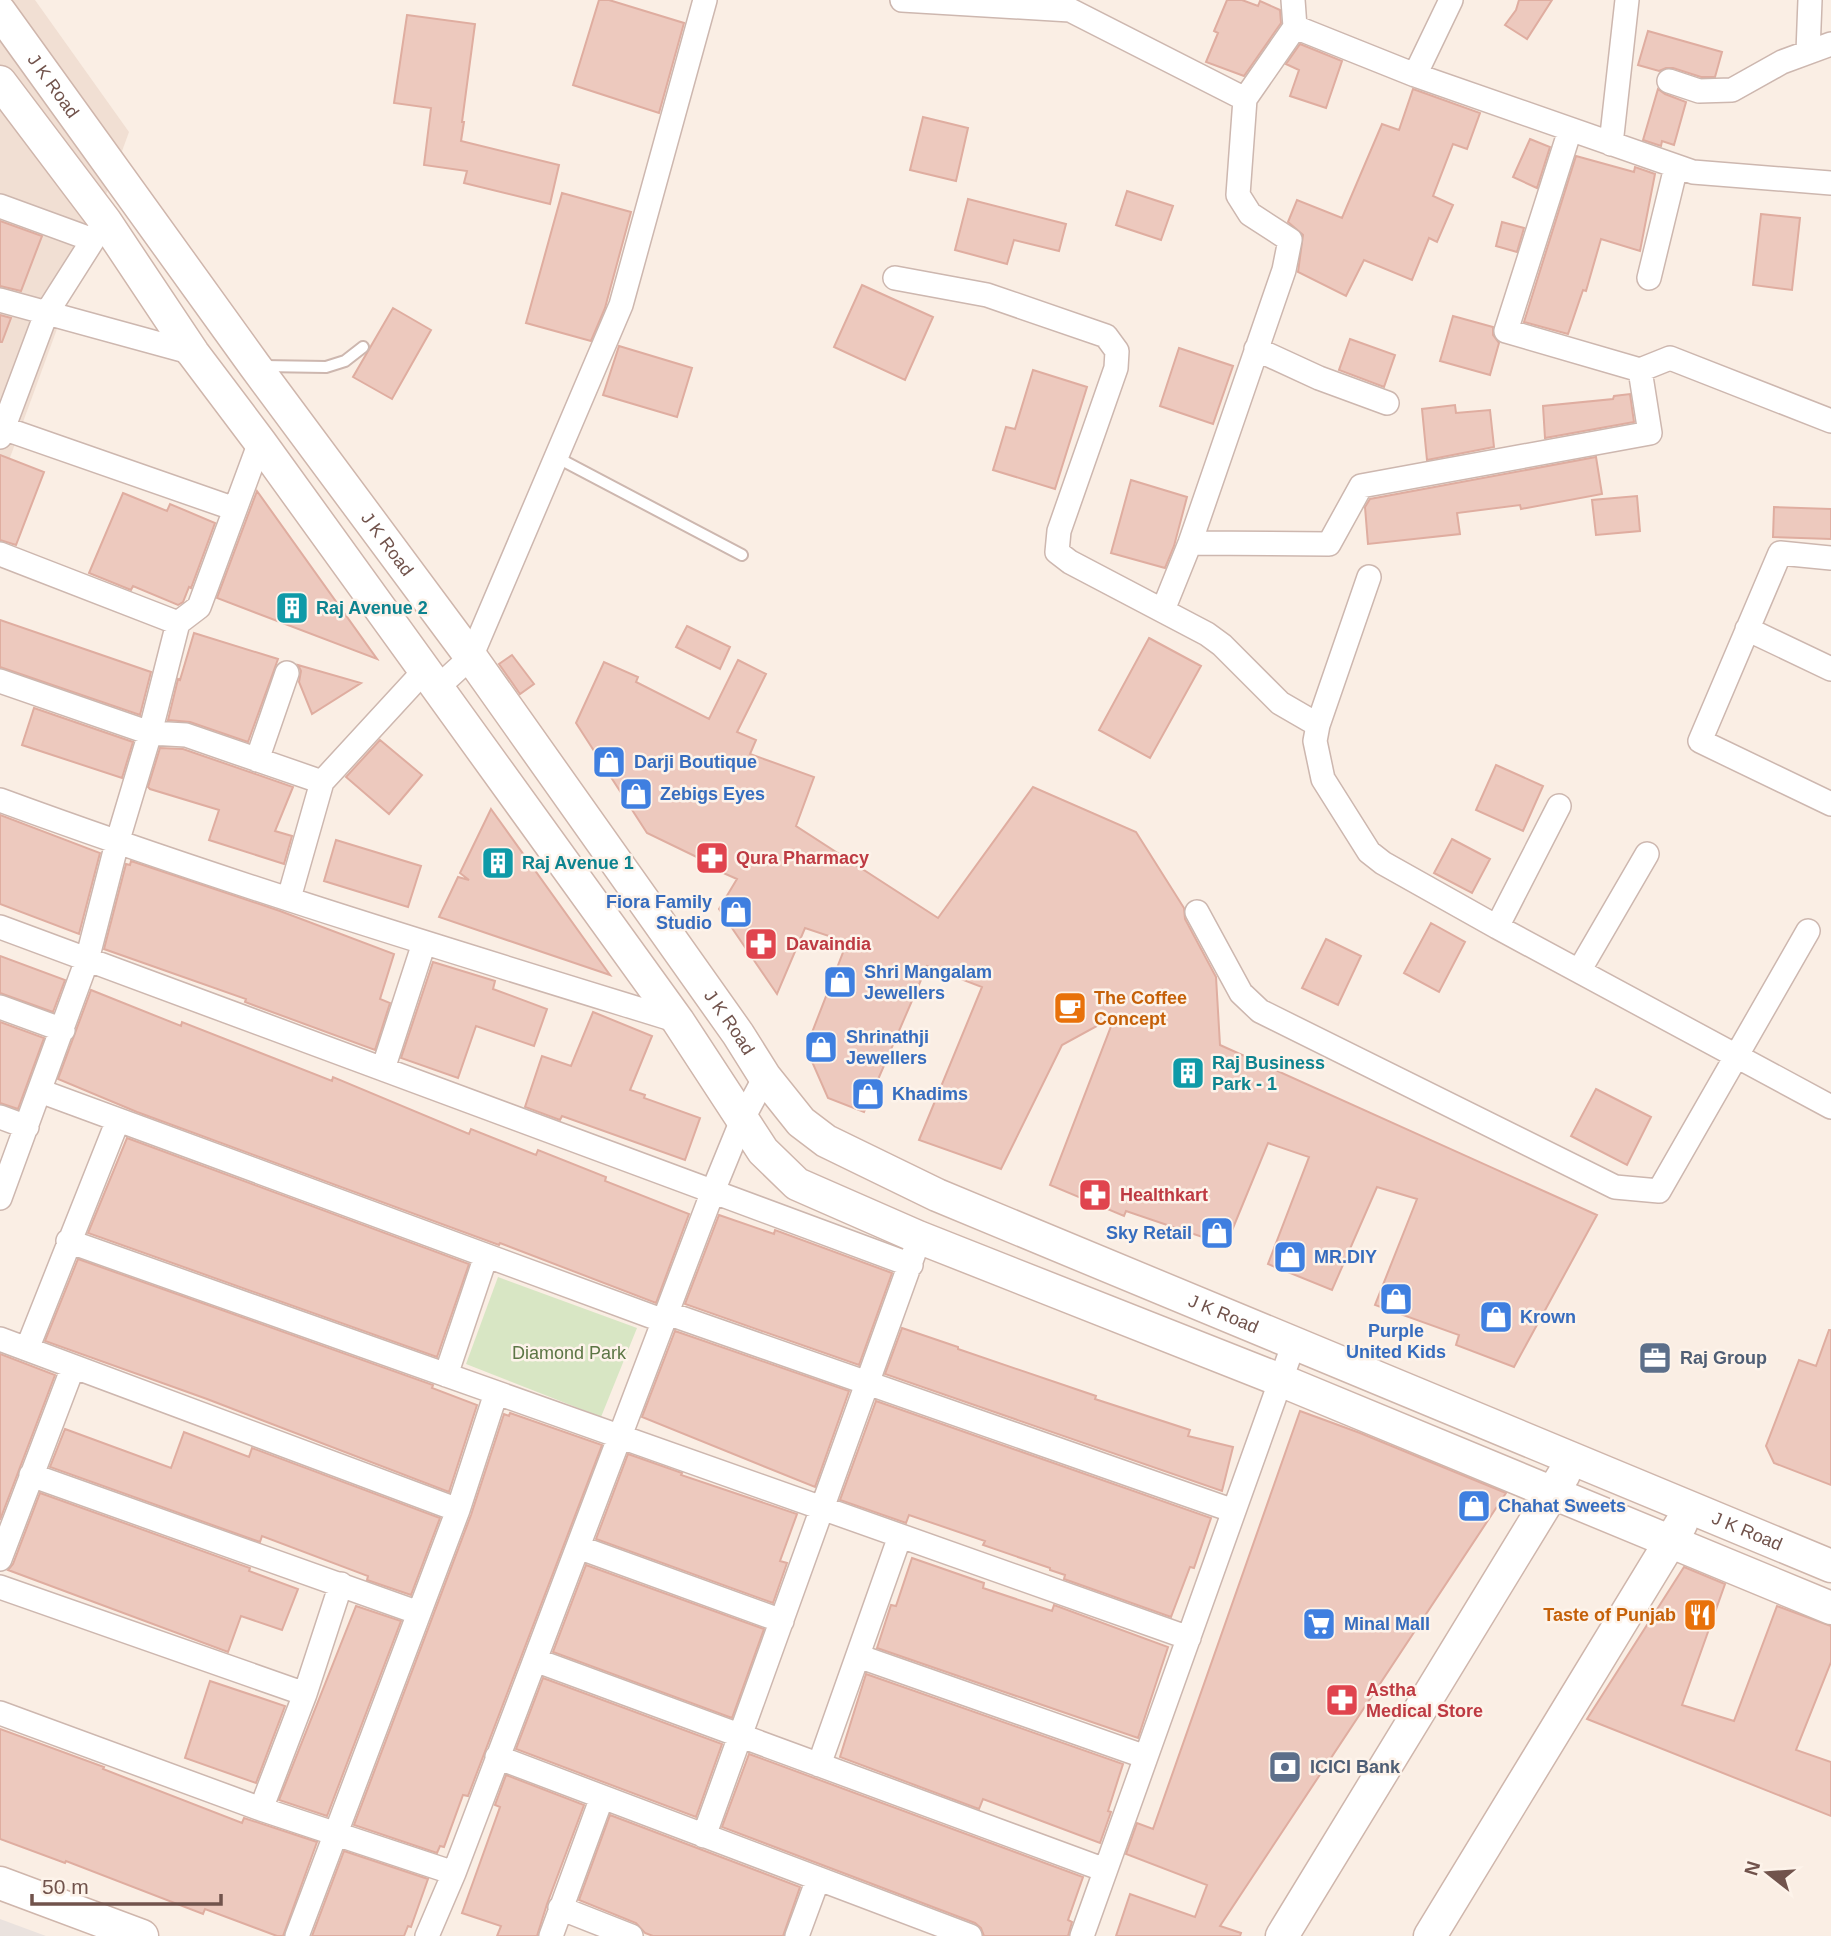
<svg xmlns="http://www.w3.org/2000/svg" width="1831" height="1936" font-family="Helvetica,sans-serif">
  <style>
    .residential { fill: #f1dfd3 }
    .industrial { fill: #eae2de }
    .green { fill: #d8e6c4 }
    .building { fill: #edc9be; stroke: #dfada0; stroke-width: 2 }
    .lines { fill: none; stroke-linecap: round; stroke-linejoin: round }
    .lane-casing { stroke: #cdb7af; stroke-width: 14 }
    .street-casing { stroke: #cdb7af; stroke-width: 26 }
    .secondary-casing { stroke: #cfb6ac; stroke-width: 35 }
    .lane { stroke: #fff; stroke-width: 10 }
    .street { stroke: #fff; stroke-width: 23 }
    .secondary { stroke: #fff; stroke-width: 32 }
    .labels { text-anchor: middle; stroke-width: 5; stroke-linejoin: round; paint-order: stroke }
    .street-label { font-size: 18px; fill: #71534c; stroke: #fdf3ea }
    .culture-label { font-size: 18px; font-weight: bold; fill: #0d838f; stroke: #fdf3ea; text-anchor: start }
    .shop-label { font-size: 18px; font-weight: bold; fill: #366cbe; stroke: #fdf3ea; text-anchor: start }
    .health-label { font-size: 18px; font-weight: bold; fill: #be3a42; stroke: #fdf3ea; text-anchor: start }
    .food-label { font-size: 18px; font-weight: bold; fill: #c56008; stroke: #fdf3ea; text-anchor: start }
    .park-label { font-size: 18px; fill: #5c7645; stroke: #fdf3ea }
    .service-label { font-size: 18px; font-weight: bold; fill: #4e5e75; stroke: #fdf3ea; text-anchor: start }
  </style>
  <rect width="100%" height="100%" fill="#faeee4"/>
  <path class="residential" d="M 0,0 L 35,0 L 129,132 L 0,485 Z"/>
  <path class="industrial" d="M 0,1919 L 46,1936 L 0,1936 Z"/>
  <path class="green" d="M 498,1277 L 637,1328 L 601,1417 L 466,1364 Z"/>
  <path class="building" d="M 599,0 L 609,0 L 684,23 L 659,113 L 573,85 Z
    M 1227,0 L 1242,0 L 1258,6 L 1260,1 L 1280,10 L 1281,23 L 1244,76 L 1206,62 L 1218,33 L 1214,31 Z
    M 1519,0 L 1552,0 L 1527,39 L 1505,25 L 1516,10 Z
    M 407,15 L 475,24 L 462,122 L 464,122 L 461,141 L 559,165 L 550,204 L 464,183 L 467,171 L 424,165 L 431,108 L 394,103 Z
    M 1648,31 L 1722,52 L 1715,77 L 1701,77 L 1673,68 L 1666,68 L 1659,71 L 1638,65 Z
    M 1300,44 L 1342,61 L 1326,108 L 1290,96 L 1299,70 L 1286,64 Z
    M 1413,89 L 1480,113 L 1467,149 L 1453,144 L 1433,196 L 1453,205 L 1437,242 L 1429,238 L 1412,280 L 1364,260 L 1346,296 L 1298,272 L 1303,235 L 1288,222 L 1297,200 L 1342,218 L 1382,124 L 1399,130 Z
    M 1658,89 L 1665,94 L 1686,102 L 1674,145 L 1662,141 L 1661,146 L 1643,140 Z
    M 923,117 L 968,128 L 956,181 L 910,170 Z
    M 1530,139 L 1550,147 L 1537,188 L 1513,177 Z
    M 1576,156 L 1634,172 L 1635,167 L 1655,174 L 1640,251 L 1601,239 L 1586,291 L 1583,290 L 1568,334 L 1524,322 Z
    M 1127,191 L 1173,206 L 1161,240 L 1116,225 Z
    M 562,193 L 631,212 L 605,308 L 591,341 L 526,323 Z
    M 968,199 L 1066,224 L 1059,251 L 1014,240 L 1007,264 L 955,250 Z
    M 1761,214 L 1800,218 L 1792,290 L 1753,285 Z
    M 0,221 L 42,236 L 21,291 L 0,286 Z
    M 1502,222 L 1524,228 L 1517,252 L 1496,246 Z
    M 862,285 L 933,317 L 905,380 L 834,347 Z
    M 393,308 L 431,330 L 392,399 L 353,377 Z
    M 0,315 L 11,318 L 2,342 L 0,342 Z
    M 1453,316 L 1493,327 L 1493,335 L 1499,343 L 1490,375 L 1440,361 Z
    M 1350,339 L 1395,355 L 1384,387 L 1339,370 Z
    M 619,346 L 692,368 L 677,417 L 603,395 Z
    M 1179,348 L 1233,366 L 1213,424 L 1160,406 Z
    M 1033,370 L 1087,387 L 1055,489 L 993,470 L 1006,427 L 1015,429 Z
    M 1630,394 L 1634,422 L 1545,438 L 1543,406 L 1613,399 L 1614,396 Z
    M 1455,405 L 1456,413 L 1490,410 L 1494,447 L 1427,460 L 1422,409 Z
    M 0,455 L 44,472 L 16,545 L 0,540 Z
    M 1596,457 L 1602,494 L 1521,509 L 1520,505 L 1457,513 L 1460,534 L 1368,544 L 1365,507 L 1370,499 Z
    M 1131,480 L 1187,497 L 1174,546 L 1165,568 L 1111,553 Z
    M 257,491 L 377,659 L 217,598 Z
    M 123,493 L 167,511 L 170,504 L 215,523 L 191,588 L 189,587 L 183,602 L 178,605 L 133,586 L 131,590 L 89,573 Z
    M 1637,496 L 1640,531 L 1596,535 L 1592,500 Z
    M 1774,507 L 1831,509 L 1831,539 L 1773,537 Z
    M 0,620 L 151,672 L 140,715 L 0,667 Z
    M 687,626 L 730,647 L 720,669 L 676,647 Z
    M 194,633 L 278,659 L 248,742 L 190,722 L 168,720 L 178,679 L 180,680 Z
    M 1149,638 L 1201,666 L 1150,758 L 1099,730 Z
    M 512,655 L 534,684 L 520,694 L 499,664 Z
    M 738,660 L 766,674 L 737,732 L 756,740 L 750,754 L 814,777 L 796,826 L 938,918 L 1033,787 L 1136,832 L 1184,908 L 1185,919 L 1216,977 L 1220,1045 L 1597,1215 L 1514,1367 L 1456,1345 L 1459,1335 L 1375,1305 L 1417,1199 L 1377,1187 L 1332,1290 L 1268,1264 L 1309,1157 L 1268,1143 L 1226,1245 L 1126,1211 L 1124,1216 L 1050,1185 L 1115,1016 L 1062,1045 L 1001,1169 L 919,1140 L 982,987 L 927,966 L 864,1112 L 828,1098 L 806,1048 L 847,942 L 805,928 L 777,994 L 719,909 L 737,879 L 703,864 L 705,861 L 647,833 L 576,723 L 604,662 L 638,677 L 636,682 L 709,719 Z
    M 298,665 L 361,683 L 312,714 L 299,682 L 301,671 Z
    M 34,708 L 133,742 L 122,778 L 22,745 Z
    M 380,740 L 422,775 L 389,814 L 346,777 Z
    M 160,748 L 183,749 L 293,787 L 275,831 L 292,836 L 284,864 L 209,840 L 219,810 L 150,789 L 148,787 Z
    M 1496,765 L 1543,786 L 1523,831 L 1476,810 Z
    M 491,809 L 610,975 L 439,917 L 458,877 L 469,880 L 460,873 Z
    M 0,815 L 100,853 L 79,934 L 0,904 Z
    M 1452,839 L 1490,859 L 1472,893 L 1434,873 Z
    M 336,840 L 421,866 L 408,907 L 324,881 Z
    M 131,861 L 280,911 L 394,954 L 380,999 L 390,1003 L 375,1050 L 245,1002 L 246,999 L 104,949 L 126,864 L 130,865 Z
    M 1431,923 L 1465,942 L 1439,992 L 1404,973 Z
    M 1326,939 L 1361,956 L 1338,1005 L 1302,988 Z
    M 0,956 L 65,980 L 53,1012 L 0,993 Z
    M 433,962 L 495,981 L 493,989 L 547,1009 L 534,1046 L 476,1026 L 458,1078 L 401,1058 Z
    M 91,990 L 181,1026 L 182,1022 L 332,1081 L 333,1077 L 469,1134 L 471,1129 L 536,1155 L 538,1150 L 606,1177 L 605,1181 L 689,1214 L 656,1303 L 500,1243 L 499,1245 L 137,1112 L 58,1079 Z
    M 593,1012 L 652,1036 L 630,1090 L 645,1095 L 644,1098 L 700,1118 L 685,1160 L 562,1116 L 560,1120 L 525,1107 L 542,1056 L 571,1066 Z
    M 0,1022 L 44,1038 L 18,1109 L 0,1103 Z
    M 1596,1089 L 1651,1117 L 1627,1165 L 1571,1136 Z
    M 127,1138 L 469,1264 L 437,1357 L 88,1233 Z
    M 719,1215 L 774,1234 L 775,1230 L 892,1273 L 859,1365 L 685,1304 Z
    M 78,1259 L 433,1385 L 432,1388 L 477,1405 L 449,1492 L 207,1399 L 45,1341 Z
    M 902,1328 L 958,1347 L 958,1349 L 1096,1396 L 1095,1399 L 1190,1430 L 1188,1436 L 1233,1447 L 1222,1491 L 885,1374 Z
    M 1829,1330 L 1831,1330 L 1831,1485 L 1774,1463 L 1766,1446 L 1799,1360 L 1816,1366 Z
    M 675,1331 L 849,1391 L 815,1487 L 642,1417 Z
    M 0,1354 L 55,1375 L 0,1520 Z
    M 876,1401 L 1211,1518 L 1194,1568 L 1190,1567 L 1171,1617 L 1064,1579 L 1065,1575 L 1050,1570 L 1050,1568 L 983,1545 L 985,1541 L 909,1515 L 906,1523 L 840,1500 Z
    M 1300,1411 L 1360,1433 L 1506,1493 L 1220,1926 L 1241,1933 L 1240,1936 L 1116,1936 L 1130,1894 L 1195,1917 L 1207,1885 L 1126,1854 L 1137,1823 L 1153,1829 Z
    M 510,1413 L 602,1445 L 468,1796 L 463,1795 L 444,1847 L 440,1846 L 437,1853 L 354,1825 L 471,1515 L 504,1414 L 509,1416 Z
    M 65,1429 L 171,1468 L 184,1432 L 249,1457 L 252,1448 L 440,1518 L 411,1595 L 367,1580 L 368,1576 L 262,1536 L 260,1542 L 50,1467 Z
    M 628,1454 L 682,1473 L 681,1475 L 797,1514 L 780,1561 L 787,1563 L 773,1603 L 596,1539 Z
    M 40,1493 L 250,1568 L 249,1571 L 298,1589 L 282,1630 L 241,1616 L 228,1652 L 8,1570 L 13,1564 Z
    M 912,1558 L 984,1583 L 983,1588 L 1052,1611 L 1054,1605 L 1168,1647 L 1138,1738 L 877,1648 L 891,1605 L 896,1606 Z
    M 586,1565 L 764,1629 L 732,1718 L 553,1652 Z
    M 1684,1567 L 1725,1584 L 1682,1705 L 1734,1721 L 1777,1606 L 1831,1626 L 1831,1662 L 1796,1750 L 1831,1762 L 1831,1816 L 1587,1719 Z
    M 356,1606 L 401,1621 L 327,1816 L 279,1800 Z
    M 866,1674 L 1123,1764 L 1108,1811 L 1111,1812 L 1100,1843 L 983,1799 L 979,1809 L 840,1757 Z
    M 543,1678 L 722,1744 L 696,1817 L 516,1749 Z
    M 210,1681 L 285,1706 L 256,1783 L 185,1758 Z
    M 0,1729 L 104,1767 L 103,1769 L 242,1823 L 244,1818 L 317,1842 L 283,1936 L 277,1936 L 205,1909 L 203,1914 L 66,1861 L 65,1863 L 0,1839 Z
    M 749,1754 L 1083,1877 L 1068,1920 L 1072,1922 L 1068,1936 L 984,1936 L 981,1928 L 975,1923 L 722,1827 Z
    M 506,1775 L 584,1805 L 547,1904 L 537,1936 L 497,1936 L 501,1926 L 462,1913 L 500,1807 L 495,1805 Z
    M 610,1815 L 800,1887 L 783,1936 L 653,1936 L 645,1933 L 636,1923 L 579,1900 Z
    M 344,1851 L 428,1879 L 411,1927 L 408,1926 L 404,1936 L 312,1936 Z"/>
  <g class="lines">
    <defs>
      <path id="lane" d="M 263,366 L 326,367 L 345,361 L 363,347
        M 556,457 L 742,555"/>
      <path id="street" d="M 902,0 L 1070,10 L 1245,99
        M 1293,0 L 1295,27
        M 1808,52 L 1810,0
        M 1415,75 L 1451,0
        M 1669,81 L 1699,91 L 1732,90 L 1782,62 L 1831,44
        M 1570,130 L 1506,331 L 1640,370 L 1670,358 L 1831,421
        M 1611,144 L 1627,0
        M 0,206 L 93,240
        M 895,278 L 987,295 L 1106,336 L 1117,351 L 1116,368 L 1059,531 L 1057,552 L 1070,562 L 1207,634 L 1222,645 L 1280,703 L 1318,725
        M 1649,278 L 1676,167
        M 0,300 L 193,353
        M 1256,349 L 1319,378 L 1387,403
        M 0,427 L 235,509
        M 0,437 L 46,314 L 105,221
        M 1190,543 L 1329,544 L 1361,486 L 1650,433 L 1640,370
        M 0,554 L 178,623
        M 1831,558 L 1780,553 L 1700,741 L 1831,804
        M 1369,577 L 1318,725 L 1315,741 L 1323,779 L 1369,852 L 1383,863 L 1497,927
        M 1163,610 L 1190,543 L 1284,270 L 1290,240 L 1250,214 L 1238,195 L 1245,99 L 1295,27 L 1415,75 L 1693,172 L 1831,183
        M 1747,629 L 1831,669
        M 0,681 L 150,733 L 186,735 L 322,782
        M 438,687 L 471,657 L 621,305 L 705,0
        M 257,760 L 287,673
        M 0,800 C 223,882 451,951 678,1021
        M 1559,806 L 1497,927 L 1831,1107
        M 289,898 L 322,782 L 425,670
        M 1197,912 L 1241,993 L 1260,1011 L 1615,1187 L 1659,1191 L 1808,931
        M 0,927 L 911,1265
        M 1579,971 L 1647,854
        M 0,1007 L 63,1030
        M 383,1069 L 424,943
        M 40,1091 L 664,1321
        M 0,1117 L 27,1127
        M 0,1198 L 87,960 L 117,843 L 150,733 L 178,623 L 199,607 L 260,442
        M 68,1241 L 1189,1638
        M 667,1313 L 1234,1511
        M 0,1339 L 458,1510
        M 27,1349 L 118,1120
        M 446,1375 L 486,1256
        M 31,1475 L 419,1613
        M 578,1547 L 782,1621
        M 0,1559 L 73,1367
        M 0,1587 L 305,1694
        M 858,1656 L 1146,1757
        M 535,1660 L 1105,1870
        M 0,1713 L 261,1809 L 454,1873
        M 497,1757 L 970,1936
        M 819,1765 L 900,1536
        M 261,1809 L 305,1694 L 341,1584
        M 704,1836 L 914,1253
        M 560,1908 L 631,1936
        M 297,1936 L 458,1510 L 496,1393
        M 427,1936 L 454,1873 L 713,1191 L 742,1120 L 765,1077
        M 551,1936 L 602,1797
        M 797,1936 L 818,1879
        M 1082,1936 L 1294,1343"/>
      <g id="secondary">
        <path id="s1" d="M 0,12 L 255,366 L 471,657 L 738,1034 L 765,1077 L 801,1122 L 826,1141 L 937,1195 L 1831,1566"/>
        <path d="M 0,82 L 105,221 L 193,353 L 260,442 L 678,1021 L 763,1151 L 797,1184 L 918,1237 L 1280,1380 L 1831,1608"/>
        <path d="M 0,1883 L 142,1936"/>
        <path d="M 1282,1936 L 1564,1474"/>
        <path d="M 1430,1936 L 1681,1524"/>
      </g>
    </defs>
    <use href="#lane" class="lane-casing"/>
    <use href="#street" class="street-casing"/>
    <use href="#secondary" class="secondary-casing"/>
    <use href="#lane" class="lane"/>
    <use href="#street" class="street"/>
    <use href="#secondary" class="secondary"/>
  </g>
  <defs>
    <symbol id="building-square" viewBox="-11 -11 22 22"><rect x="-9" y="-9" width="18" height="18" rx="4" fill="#0f9aa8" stroke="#fdf3ea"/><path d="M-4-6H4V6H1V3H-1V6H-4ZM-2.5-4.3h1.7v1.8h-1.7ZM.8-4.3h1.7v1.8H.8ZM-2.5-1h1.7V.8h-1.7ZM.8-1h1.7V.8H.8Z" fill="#fff"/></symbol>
    <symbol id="shop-square" viewBox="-11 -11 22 22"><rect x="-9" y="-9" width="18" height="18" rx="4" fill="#3f7fe0" stroke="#fdf3ea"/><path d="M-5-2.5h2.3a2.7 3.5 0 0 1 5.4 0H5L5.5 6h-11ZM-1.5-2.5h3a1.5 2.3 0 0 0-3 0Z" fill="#fff"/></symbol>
    <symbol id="pharmacy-square" viewBox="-11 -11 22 22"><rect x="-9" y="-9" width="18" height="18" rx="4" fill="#e0444e" stroke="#fdf3ea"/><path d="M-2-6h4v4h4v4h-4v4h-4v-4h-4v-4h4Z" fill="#fff"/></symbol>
    <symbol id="cafe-square" viewBox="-11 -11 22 22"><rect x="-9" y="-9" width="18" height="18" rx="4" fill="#e8710a" stroke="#fdf3ea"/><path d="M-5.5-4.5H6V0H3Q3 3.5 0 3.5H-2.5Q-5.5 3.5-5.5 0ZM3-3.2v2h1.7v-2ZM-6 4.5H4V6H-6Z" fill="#fff"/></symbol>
    <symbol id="office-square" viewBox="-11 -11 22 22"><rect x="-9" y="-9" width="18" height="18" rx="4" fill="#5c6f8a" stroke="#fdf3ea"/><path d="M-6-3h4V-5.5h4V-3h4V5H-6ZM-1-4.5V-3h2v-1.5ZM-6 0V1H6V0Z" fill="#fff"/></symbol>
    <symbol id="restaurant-square" viewBox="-11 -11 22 22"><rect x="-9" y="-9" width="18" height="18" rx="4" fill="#e8710a" stroke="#fdf3ea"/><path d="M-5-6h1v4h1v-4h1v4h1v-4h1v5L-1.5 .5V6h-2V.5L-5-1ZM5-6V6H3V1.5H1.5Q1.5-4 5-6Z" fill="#fff"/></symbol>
    <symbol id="supermarket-square" viewBox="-11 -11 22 22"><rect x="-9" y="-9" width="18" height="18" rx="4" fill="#3f7fe0" stroke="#fdf3ea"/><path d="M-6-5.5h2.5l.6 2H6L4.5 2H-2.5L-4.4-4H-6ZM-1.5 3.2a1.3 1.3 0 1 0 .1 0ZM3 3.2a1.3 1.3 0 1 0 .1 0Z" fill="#fff"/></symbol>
    <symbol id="bank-square" viewBox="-11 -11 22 22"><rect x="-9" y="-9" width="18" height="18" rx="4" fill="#5c6f8a" stroke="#fdf3ea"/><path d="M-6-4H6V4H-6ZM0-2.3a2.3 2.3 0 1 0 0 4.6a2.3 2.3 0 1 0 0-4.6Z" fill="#fff"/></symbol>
  </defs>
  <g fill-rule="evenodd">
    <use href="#building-square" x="273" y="589" width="38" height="38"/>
    <use href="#shop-square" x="590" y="743" width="38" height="38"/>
    <use href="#shop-square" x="617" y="775" width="38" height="38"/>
    <use href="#pharmacy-square" x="693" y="839" width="38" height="38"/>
    <use href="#building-square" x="479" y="844" width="38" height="38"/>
    <use href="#shop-square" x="717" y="893" width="38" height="38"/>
    <use href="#pharmacy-square" x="742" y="925" width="38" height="38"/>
    <use href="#shop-square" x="821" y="963" width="38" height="38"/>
    <use href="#cafe-square" x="1051" y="989" width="38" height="38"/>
    <use href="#shop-square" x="802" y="1028" width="38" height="38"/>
    <use href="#building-square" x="1169" y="1054" width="38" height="38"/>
    <use href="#shop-square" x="849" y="1075" width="38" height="38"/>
    <use href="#pharmacy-square" x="1076" y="1176" width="38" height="38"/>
    <use href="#shop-square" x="1198" y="1214" width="38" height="38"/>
    <use href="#shop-square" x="1271" y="1238" width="38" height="38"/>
    <use href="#shop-square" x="1377" y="1280" width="38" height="38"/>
    <use href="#shop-square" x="1477" y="1298" width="38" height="38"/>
    <use href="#office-square" x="1636" y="1339" width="38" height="38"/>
    <use href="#shop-square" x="1455" y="1487" width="38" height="38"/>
    <use href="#restaurant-square" x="1681" y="1596" width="38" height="38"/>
    <use href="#supermarket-square" x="1300" y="1605" width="38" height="38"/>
    <use href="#pharmacy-square" x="1323" y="1681" width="38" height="38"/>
    <use href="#bank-square" x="1266" y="1748" width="38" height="38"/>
  </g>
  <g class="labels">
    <g class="street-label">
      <text dy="6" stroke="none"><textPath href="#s1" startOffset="91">J K Road</textPath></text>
      <text dy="6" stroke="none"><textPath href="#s1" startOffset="658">J K Road</textPath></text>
      <text dy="6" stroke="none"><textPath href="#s1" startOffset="1246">J K Road</textPath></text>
      <text dy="6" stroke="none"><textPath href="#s1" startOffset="1834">J K Road</textPath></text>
      <text dy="6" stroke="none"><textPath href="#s1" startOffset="2401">J K Road</textPath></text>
    </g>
    <g class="culture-label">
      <text x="316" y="614">Raj Avenue 2</text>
      <text x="522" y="869">Raj Avenue 1</text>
      <text x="1212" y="1069">Raj Business<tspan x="1212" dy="21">Park - 1</tspan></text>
    </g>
    <g class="shop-label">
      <text x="634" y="768">Darji Boutique</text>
      <text x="660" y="800">Zebigs Eyes</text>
      <text x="712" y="908" text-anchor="end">Fiora Family<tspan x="712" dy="21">Studio</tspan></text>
      <text x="864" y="978">Shri Mangalam<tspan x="864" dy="21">Jewellers</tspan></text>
      <text x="846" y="1043">Shrinathji<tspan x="846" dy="21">Jewellers</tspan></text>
      <text x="892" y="1100">Khadims</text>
      <text x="1192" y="1239" text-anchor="end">Sky Retail</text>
      <text x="1314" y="1263">MR.DIY</text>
      <text x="1520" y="1323">Krown</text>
      <text x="1396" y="1337" text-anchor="middle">Purple<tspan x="1396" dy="21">United Kids</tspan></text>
      <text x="1498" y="1512">Chahat Sweets</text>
      <text x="1344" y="1630">Minal Mall</text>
    </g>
    <g class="health-label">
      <text x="736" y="864">Qura Pharmacy</text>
      <text x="786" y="950">Davaindia</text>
      <text x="1120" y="1201">Healthkart</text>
      <text x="1366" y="1696">Astha<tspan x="1366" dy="21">Medical Store</tspan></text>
    </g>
    <g class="food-label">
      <text x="1094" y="1004">The Coffee<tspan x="1094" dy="21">Concept</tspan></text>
      <text x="1676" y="1621" text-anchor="end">Taste of Punjab</text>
    </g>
    <g class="park-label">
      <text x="569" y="1359">Diamond Park</text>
    </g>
    <g class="service-label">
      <text x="1680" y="1364">Raj Group</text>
      <text x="1310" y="1773">ICICI Bank</text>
    </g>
  </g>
  <g transform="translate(1768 1873) rotate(287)" stroke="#fdf3ea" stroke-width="5" paint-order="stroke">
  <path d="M0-5L12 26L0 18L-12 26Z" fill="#71534c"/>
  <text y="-10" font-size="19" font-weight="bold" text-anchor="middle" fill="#71534c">N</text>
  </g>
  <path d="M32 1894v10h189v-10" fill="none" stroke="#71534c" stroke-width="3.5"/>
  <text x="42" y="1894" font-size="21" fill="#71534c" stroke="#fdf3ea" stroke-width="5" paint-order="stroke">50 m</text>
</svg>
